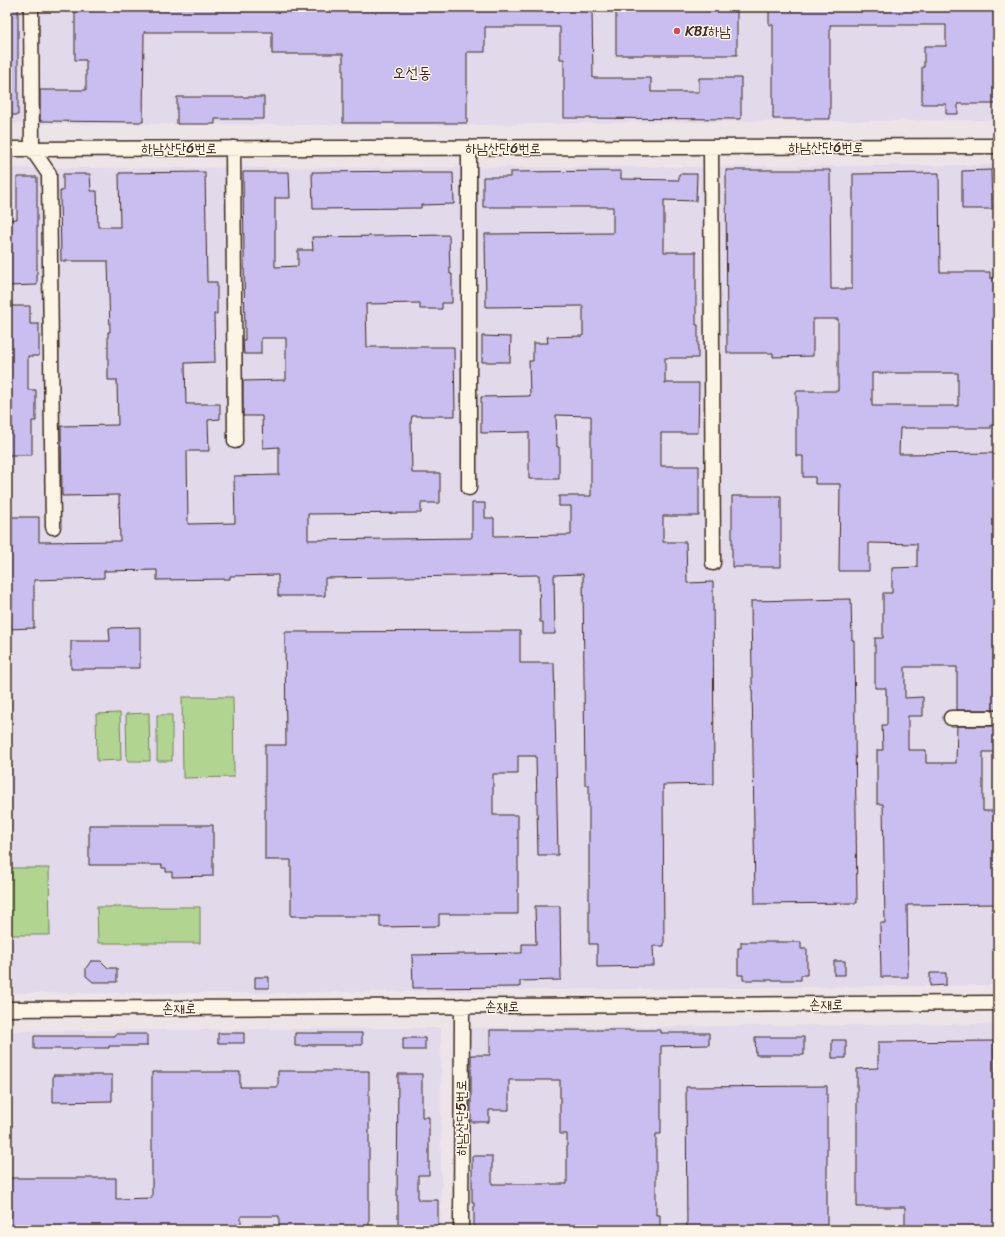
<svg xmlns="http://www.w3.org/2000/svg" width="1005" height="1237" font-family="Sriracha,'Poor Story',sans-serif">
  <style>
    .built { fill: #e2d9ea }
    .green { fill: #b1d591; stroke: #768058 }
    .building { fill: #cabef0; stroke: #3b2a1e; fill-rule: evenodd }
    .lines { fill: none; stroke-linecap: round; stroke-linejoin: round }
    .minor-casing { stroke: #3b2a1e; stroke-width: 17 }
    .minor { stroke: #fcf5e5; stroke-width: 14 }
    .poi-dot { fill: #d1495b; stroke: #fcf5e5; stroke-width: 1.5 }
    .labels { text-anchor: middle; stroke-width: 3; stroke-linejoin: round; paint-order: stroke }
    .poi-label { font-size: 14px; fill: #3b2a1e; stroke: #fcf5e5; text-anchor: start }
    .street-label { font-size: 14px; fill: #3b2a1e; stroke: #fcf5e5 }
    .quarter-label { font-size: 16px; fill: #3b2a1e; stroke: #fcf5e5 }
  </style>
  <rect width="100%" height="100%" fill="#ede4e8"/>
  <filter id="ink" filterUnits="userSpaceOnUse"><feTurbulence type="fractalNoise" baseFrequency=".025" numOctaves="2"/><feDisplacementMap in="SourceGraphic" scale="8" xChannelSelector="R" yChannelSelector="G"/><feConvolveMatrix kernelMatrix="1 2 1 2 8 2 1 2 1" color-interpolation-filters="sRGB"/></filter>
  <g filter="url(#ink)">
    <path class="built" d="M 7,7 L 21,7 L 22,124 L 7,124 Z
      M 37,7 L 998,7 L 998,120 L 651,122 L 469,125 L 38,124 Z
      M 998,165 L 998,985 L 253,993 L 7,993 L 7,168 L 684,167 Z
      M 998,1024 L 998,1230 L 470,1230 L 468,1028 Z
      M 441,1028 L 441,1230 L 7,1230 L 7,1031 Z"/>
    <path class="green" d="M 182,697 L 233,697 L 234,777 L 183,778 Z
      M 120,713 L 121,760 L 97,761 L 96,714 Z
      M 149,713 L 150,761 L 127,761 L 126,714 Z
      M 157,715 L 172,715 L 172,761 L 157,761 Z
      M 7,868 L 49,868 L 50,935 L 7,935 Z
      M 97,907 L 200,907 L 200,943 L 98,943 Z"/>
    <path class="building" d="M 7,7 L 18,7 L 18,115 L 7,115 Z
      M 75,7 L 592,7 L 593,78 L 651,78 L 651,92 L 699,92 L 699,78 L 741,78 L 741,119 L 564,118 L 564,59 L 560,59 L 560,27 L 485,27 L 485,52 L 467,52 L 467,123 L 343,123 L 343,54 L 272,54 L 272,32 L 144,32 L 143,122 L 40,121 L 40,90 L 86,90 L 86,60 L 75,60 Z
      M 616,7 L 737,7 L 737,55 L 616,55 Z
      M 769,7 L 998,7 L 998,104 L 958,104 L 958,114 L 946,114 L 946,104 L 922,104 L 922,67 L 924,67 L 924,46 L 946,46 L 946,25 L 830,25 L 830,119 L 773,119 L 773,25 L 769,25 Z
      M 177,97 L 264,97 L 264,119 L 215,119 L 215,124 L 177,124 Z
      M 726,170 L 830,170 L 831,289 L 852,289 L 852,207 L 853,207 L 853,174 L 939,173 L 940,272 L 990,272 L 990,278 L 998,278 L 998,425 L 991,425 L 991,428 L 900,428 L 899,454 L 998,453 L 998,710 L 957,710 L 957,667 L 905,667 L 905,698 L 923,697 L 923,716 L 908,716 L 908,750 L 926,750 L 926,763 L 956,763 L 957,726 L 998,726 L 998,752 L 983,752 L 983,811 L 998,811 L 998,904 L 907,905 L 908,977 L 881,977 L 880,923 L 885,923 L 883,804 L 877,804 L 877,750 L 883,750 L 882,725 L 887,725 L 887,695 L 886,695 L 886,688 L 875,688 L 875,638 L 883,638 L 883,593 L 892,593 L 892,568 L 917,567 L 917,544 L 869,543 L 869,571 L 839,571 L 840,484 L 815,484 L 815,477 L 803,477 L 803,456 L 796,456 L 796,391 L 838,391 L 838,319 L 813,319 L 813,356 L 773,357 L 773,353 L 727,353 ZM 872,373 L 958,373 L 958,406 L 872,406 Z
      M 991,170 L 992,209 L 962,209 L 962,171 Z
      M 421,171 L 421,173 L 453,173 L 454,204 L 421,205 L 421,208 L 313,209 L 312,172 Z
      M 621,171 L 621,179 L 679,180 L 679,174 L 697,174 L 696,201 L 664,200 L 664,252 L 696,252 L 696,325 L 698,325 L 698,358 L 665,358 L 665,383 L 699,383 L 698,433 L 661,433 L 661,466 L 699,466 L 699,516 L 663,516 L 663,542 L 686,542 L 687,583 L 713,582 L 714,784 L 663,785 L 664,946 L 653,946 L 654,966 L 597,967 L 597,944 L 589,944 L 589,785 L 585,785 L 583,574 L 554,575 L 555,634 L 543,634 L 543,622 L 540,622 L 539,575 L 325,578 L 325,596 L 278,596 L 278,575 L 230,576 L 230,579 L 157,580 L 157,570 L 104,571 L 104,578 L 34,580 L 34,628 L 7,629 L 7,517 L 39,517 L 39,542 L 120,541 L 119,495 L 62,496 L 61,426 L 118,425 L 117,380 L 108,380 L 108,332 L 110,332 L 108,261 L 61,261 L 60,191 L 63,191 L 63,174 L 90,174 L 91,191 L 97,191 L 98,227 L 120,227 L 119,173 L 205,172 L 207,282 L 217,282 L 217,314 L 214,314 L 215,362 L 185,363 L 186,404 L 220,404 L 220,419 L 208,420 L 209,451 L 187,451 L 188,524 L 235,523 L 234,476 L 279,475 L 279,447 L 263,448 L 262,416 L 243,416 L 243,381 L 286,380 L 286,338 L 261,338 L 261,354 L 244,354 L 243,340 L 245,340 L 243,172 L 289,172 L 290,198 L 275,198 L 275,267 L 298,266 L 298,250 L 313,250 L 312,237 L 449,235 L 450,274 L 452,274 L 452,303 L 442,303 L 442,309 L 420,309 L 420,303 L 366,304 L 367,347 L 454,347 L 455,416 L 412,416 L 411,421 L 412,473 L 440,473 L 440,503 L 421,503 L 421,513 L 308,514 L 308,540 L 471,538 L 472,537 L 472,503 L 485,503 L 485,518 L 494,518 L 494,536 L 571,535 L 571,506 L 559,506 L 559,496 L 591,496 L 591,416 L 556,415 L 557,447 L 559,447 L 559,479 L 529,479 L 529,432 L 481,433 L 481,397 L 530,396 L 529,361 L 533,361 L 533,343 L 548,343 L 547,337 L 583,336 L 583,306 L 486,307 L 485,234 L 613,233 L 613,207 L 483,207 L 483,177 L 510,177 L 510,172 Z
      M 17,177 L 37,177 L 37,285 L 7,286 L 7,220 L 17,219 Z
      M 7,306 L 30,306 L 30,324 L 39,324 L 39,356 L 28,356 L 28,390 L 36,390 L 36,421 L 32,421 L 32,455 L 7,455 Z
      M 482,336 L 511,337 L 510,362 L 482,362 Z
      M 732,496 L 781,496 L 781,567 L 732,567 Z
      M 851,599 L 852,640 L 854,640 L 857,903 L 755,904 L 751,601 Z
      M 140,627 L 140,668 L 96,668 L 96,669 L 71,669 L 71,641 L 110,641 L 109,628 Z
      M 520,631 L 520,663 L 554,663 L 558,855 L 538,855 L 536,756 L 518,756 L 518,774 L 493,774 L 493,815 L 518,815 L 518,914 L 439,914 L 439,926 L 380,927 L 380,916 L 291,916 L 291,860 L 265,860 L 265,745 L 286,745 L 285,632 Z
      M 89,825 L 213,825 L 213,876 L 172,877 L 172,872 L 166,872 L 166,868 L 162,868 L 162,865 L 89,865 Z
      M 535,906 L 560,906 L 561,980 L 520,981 L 520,987 L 413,988 L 412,955 L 522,953 L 522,944 L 536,944 Z
      M 741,942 L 801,942 L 801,949 L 807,949 L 807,975 L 801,975 L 801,980 L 743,980 L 743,975 L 738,975 L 738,948 L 741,948 Z
      M 91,961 L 101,961 L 108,968 L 117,968 L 117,982 L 93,982 L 86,976 L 86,968 Z
      M 834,961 L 845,961 L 845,975 L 834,975 Z
      M 930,973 L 946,973 L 946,985 L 930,986 Z
      M 255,977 L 269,977 L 269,988 L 255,988 Z
      M 490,1030 L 661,1030 L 661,1033 L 709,1033 L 709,1045 L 661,1046 L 661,1134 L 656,1134 L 656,1215 L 660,1215 L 660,1230 L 474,1230 L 474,1202 L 472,1202 L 472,1156 L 492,1156 L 492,1184 L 567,1184 L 567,1134 L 560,1134 L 560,1080 L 509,1080 L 509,1110 L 489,1110 L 489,1122 L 471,1122 L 471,1055 L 490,1055 Z
      M 218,1033 L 244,1033 L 244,1043 L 218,1043 Z
      M 295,1033 L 362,1033 L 362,1045 L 308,1045 L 308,1046 L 295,1046 Z
      M 115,1034 L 147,1034 L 147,1046 L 109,1046 L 109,1048 L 77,1048 L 77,1049 L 34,1049 L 34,1036 L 115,1036 Z
      M 755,1037 L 804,1037 L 804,1055 L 756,1055 Z
      M 403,1038 L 425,1038 L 425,1050 L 403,1050 Z
      M 832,1040 L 846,1040 L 846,1058 L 832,1058 Z
      M 994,1041 L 995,1150 L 998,1150 L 998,1230 L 905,1230 L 905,1207 L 857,1207 L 857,1069 L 878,1068 L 878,1042 Z
      M 278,1071 L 369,1071 L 369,1230 L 279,1230 L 279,1216 L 241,1216 L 241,1230 L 7,1230 L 7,1178 L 116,1178 L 116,1199 L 152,1198 L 152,1072 L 240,1072 L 240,1087 L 278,1087 Z
      M 398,1074 L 422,1074 L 422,1117 L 429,1117 L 429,1175 L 418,1175 L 418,1200 L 438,1200 L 438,1230 L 422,1230 L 422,1226 L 398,1226 L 398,1201 L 397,1201 Z
      M 53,1075 L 112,1075 L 112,1101 L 53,1102 Z
      M 827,1086 L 827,1230 L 687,1230 L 686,1087 Z"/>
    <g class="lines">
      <defs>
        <path id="minor" d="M 31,7 L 32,149 L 49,174 L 53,527
          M 711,147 L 713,563
          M 233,148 L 235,441
          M 469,148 L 469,488
          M 7,149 L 998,146
          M 951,718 L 998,718
          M 7,1009 L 998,1003
          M 461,1230 L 462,1006"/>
      </defs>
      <use href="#minor" class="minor-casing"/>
      <use href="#minor" class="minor"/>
    </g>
  </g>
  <circle class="poi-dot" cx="677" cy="31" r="4"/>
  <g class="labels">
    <g class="poi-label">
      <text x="685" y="36">KBI하남</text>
    </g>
    <g class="street-label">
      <text x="826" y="152">하남산단6번로</text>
      <text x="179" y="153">하남산단6번로</text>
      <text x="503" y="153">하남산단6번로</text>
      <text x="826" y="1009">손재로</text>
      <text x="502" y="1011">손재로</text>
      <text x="179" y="1013">손재로</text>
      <text transform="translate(461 1118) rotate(-90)" y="5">하남산단5번로</text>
    </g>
    <g class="quarter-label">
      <text x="412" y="78">오선동</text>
    </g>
  </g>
  <rect width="1005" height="1237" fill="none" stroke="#fcf5e5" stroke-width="24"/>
  <rect x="12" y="12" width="981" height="1213" fill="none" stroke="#3b2a1e" stroke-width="1.5" filter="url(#ink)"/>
</svg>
